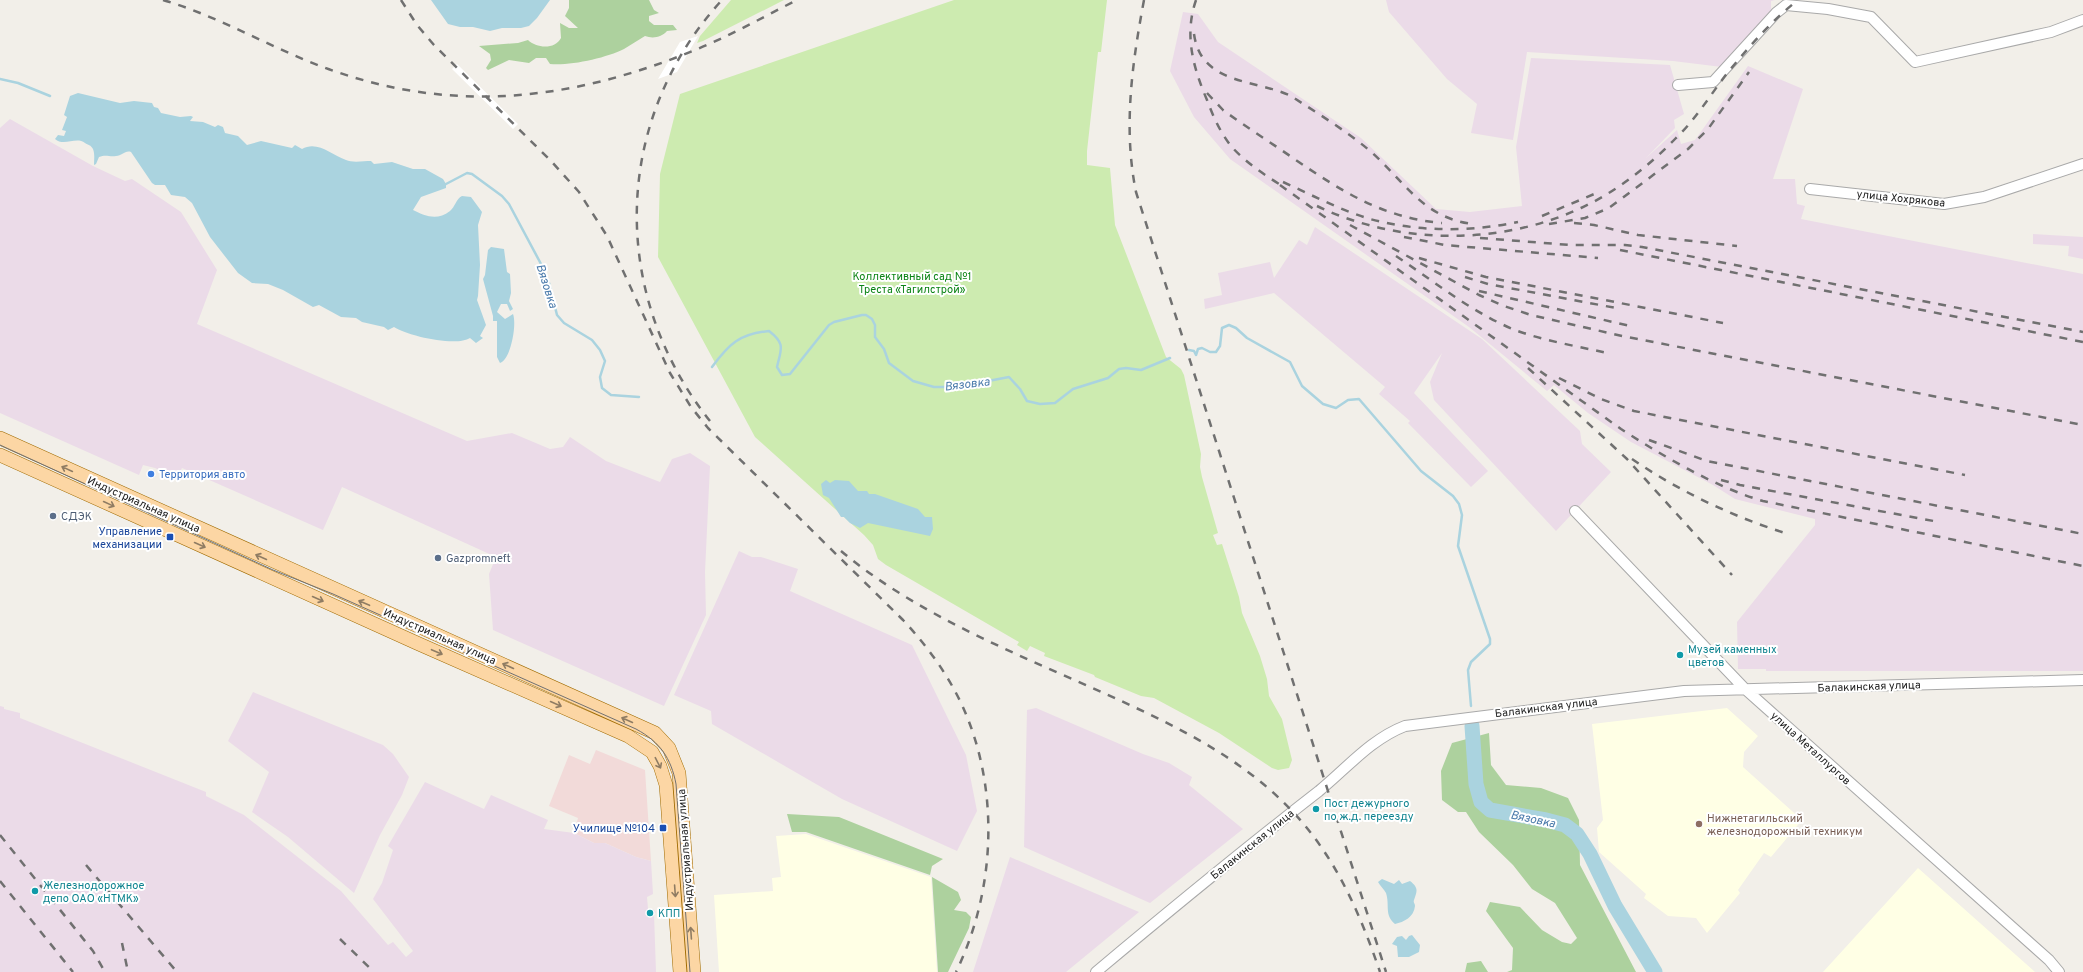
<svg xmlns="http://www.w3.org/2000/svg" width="2083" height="972" font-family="Overpass,sans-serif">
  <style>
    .commercial { fill: #f2dad9 }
    .industrial { fill: #ebdbe8 }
    .education { fill: #ffffe5 }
    .grass { fill: #cdebb0 }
    .forest { fill: #add19e }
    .water { fill: #aad3df }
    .pier { fill: #fff }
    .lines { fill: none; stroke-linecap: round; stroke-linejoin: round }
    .stream { stroke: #aad3df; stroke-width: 2.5 }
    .river { stroke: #aad3df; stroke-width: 15 }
    .minor-casing { stroke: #a9a9a9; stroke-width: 12 }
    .major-casing { stroke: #a06b00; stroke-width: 14 }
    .minor { stroke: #fff; stroke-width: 10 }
    .major { stroke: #fcd6a4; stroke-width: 13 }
    .tram { stroke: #707070; stroke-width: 1 }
    .rail { stroke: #707070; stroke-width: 2.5; stroke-dasharray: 8 8; stroke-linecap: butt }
    .oneway { stroke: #8f7c63 }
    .shop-dot { fill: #3f7fe0; stroke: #fff; stroke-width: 1.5 }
    .service-dot { fill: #5c6f8a; stroke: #fff; stroke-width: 1.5 }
    .transit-dot { fill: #1a4fb4; stroke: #fff; stroke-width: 1.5 }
    .culture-dot { fill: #0f9aa8; stroke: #fff; stroke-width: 1.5 }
    .education-dot { fill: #8d6e63; stroke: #fff; stroke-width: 1.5 }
    .labels { text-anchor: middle; stroke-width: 4; stroke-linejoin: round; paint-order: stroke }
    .street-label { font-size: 11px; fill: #222; stroke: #fff }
    .park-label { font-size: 11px; fill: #0c8416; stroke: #fff }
    .shop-label { font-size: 11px; fill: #366cbe; stroke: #fff; text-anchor: start }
    .service-label { font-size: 11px; fill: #4e5e75; stroke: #fff; text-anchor: start }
    .transit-label { font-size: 11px; fill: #164399; stroke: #fff; text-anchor: end }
    .culture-label { font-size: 11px; fill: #0d838f; stroke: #fff; text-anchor: start }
    .education-label { font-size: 11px; fill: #785e54; stroke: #fff; text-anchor: start }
    .water-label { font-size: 12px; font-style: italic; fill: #4a7aab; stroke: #fff }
  </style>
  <rect width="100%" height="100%" fill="#f2efe9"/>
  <path class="commercial" d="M 596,750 L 645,770 L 651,861 L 636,857 L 605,843 L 594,843 L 574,833 L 578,818 L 549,806 L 569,755 L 590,764 Z"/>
  <path class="industrial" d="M 1386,0 L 1775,0 L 1771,1 L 1771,14 L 1722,67 L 1673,61 L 1527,52 L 1513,140 L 1471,133 L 1477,104 L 1447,79 L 1389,12 Z
    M 1183,12 L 1198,14 L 1218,42 L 1361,138 L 1436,209 L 1470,212 L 1522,206 L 1516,147 L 1531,58 L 1670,65 L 1684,114 L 1674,120 L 1675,128 L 1646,158 L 1677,130 L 1681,144 L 1695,140 L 1748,66 L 1803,89 L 1773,179 L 1795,179 L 1797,204 L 1805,206 L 1801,219 L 2083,274 L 2083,671 L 1766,671 L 1766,669 L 1738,669 L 1737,622 L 1815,525 L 1815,519 L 1735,499 L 1713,485 L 1631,442 L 1588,413 L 1554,385 L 1547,391 L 1469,327 L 1230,159 L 1194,117 L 1170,71 Z
    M 10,119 L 93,166 L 125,181 L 132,179 L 181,212 L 217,270 L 197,324 L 467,441 L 512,433 L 550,449 L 563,447 L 570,437 L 606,461 L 660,482 L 672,459 L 690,453 L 710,466 L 705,572 L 706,615 L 664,706 L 493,630 L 489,574 L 496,557 L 342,487 L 323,530 L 182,468 L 177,478 L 155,468 L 143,465 L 139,475 L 0,413 L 0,128 Z
    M 1315,227 L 1482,339 L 1580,431 L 1582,444 L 1611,472 L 1556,531 L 1434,400 L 1430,382 L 1442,353 L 1414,393 L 1488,471 L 1471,487 L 1408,423 L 1410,421 L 1379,394 L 1385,387 L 1274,293 L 1205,309 L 1204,299 L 1222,295 L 1218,273 L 1270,262 L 1274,278 L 1299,240 L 1307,245 Z
    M 2033,234 L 2083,237 L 2083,259 L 2068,256 L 2069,246 L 2033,244 Z
    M 739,551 L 752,557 L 761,557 L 798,569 L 790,591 L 912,645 L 966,755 L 977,811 L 957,851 L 842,799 L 712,724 L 711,711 L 674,695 Z
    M 253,692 L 383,745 L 393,754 L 409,777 L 402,795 L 380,835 L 354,893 L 288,837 L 252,812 L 269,772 L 228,741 Z
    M 0,706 L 4,707 L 4,709 L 20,713 L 20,718 L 206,792 L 206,796 L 244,815 L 341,891 L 388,945 L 393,942 L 406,957 L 413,951 L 373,899 L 382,883 L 393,850 L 388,846 L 425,782 L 484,809 L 491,795 L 548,820 L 544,829 L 574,833 L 594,843 L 605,843 L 636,857 L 651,861 L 653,894 L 647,897 L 648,909 L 653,909 L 656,912 L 654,914 L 656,972 L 0,972 Z
    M 1036,708 L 1143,754 L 1169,763 L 1192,777 L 1189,785 L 1243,829 L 1150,903 L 1024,847 L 1027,710 Z
    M 1010,857 L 1139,912 L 1066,972 L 973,972 Z"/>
  <path class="education" d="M 1727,708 L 1758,736 L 1744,752 L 1743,767 L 1802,820 L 1771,857 L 1764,853 L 1738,890 L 1740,893 L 1707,933 L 1696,918 L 1668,916 L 1644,898 L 1646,894 L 1599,852 L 1597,828 L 1603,820 L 1592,724 Z
    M 806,834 L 931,877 L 937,972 L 719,972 L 714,895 L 773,891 L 772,878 L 781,877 L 776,836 Z
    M 1918,868 L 2035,972 L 1823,972 Z"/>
  <path class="grass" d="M 731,0 L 784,0 L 703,41 L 697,43 L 700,36 Z
    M 954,0 L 1107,0 L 1101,52 L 1098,52 L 1087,151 L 1087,165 L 1110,168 L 1115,225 L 1166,357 L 1181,369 L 1184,375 L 1201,454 L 1200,467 L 1202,477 L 1218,533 L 1213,535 L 1217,545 L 1222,544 L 1239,597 L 1242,613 L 1260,656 L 1267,679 L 1269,696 L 1282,719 L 1292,760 L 1289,768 L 1278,770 L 1272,768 L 1219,733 L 1154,698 L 1141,696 L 1095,677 L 1094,675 L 1044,656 L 1045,653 L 1030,646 L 1027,651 L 1017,645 L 1019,642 L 886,565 L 878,559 L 873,545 L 864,535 L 755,437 L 658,257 L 660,174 L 680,94 Z"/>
  <path class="forest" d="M 569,0 L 649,0 L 654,10 L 659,13 L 649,16 L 649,21 L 654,25 L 673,25 L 677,30 L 667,31 C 662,37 653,39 645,36 C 638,40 631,45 624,49 C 606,58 570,66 550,64 L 546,58 L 536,58 L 529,63 L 509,60 L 488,70 L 486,68 L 491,60 L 490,54 L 479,46 L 518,43 L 528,40 C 536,48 555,50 561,38 L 560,23 L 569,28 L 578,28 L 565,16 L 569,8 Z
    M 1489,733 L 1491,765 L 1506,785 L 1541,788 L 1568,798 L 1579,820 L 1580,865 L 1636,972 L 1507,972 L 1512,970 L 1513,948 L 1486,911 L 1490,902 L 1520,907 L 1542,930 L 1562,942 L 1571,944 L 1577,938 L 1555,903 L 1532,889 L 1513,865 L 1479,832 L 1466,812 L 1458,812 L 1442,800 L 1441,771 L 1452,743 Z
    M 787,814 L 839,817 L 943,859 L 932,866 L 930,875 L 806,832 L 792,832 Z
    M 932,877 L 958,892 L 961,900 L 954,910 L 966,912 L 971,917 L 969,928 L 948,972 L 938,972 Z
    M 1481,961 L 1488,972 L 1465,972 L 1467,963 Z"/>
  <path class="water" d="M 431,0 L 550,0 L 537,18 L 529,26 L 521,28 L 502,28 L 490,31 L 473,27 L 460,27 L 448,24 Z
    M 78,93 L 120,103 L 134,101 L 152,103 L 154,107 L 158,108 L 161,113 L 180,117 L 191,116 L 193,117 L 190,121 L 203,122 L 215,127 L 218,125 L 223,127 L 225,133 L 238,136 L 247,145 L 261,141 L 292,148 L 295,145 L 302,149 C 317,140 332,155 346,160 C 352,163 364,161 371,161 L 374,164 L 392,162 L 413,169 L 425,169 L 443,179 L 446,184 L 446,188 L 421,197 L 413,210 C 425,216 437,221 450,211 C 455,207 456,199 462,196 L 471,197 L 482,212 L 478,225 L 480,265 L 478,296 L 477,300 L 486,325 L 480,336 L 483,338 L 476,343 L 470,338 C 456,347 408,336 394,327 L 388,330 L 384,327 L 362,322 L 356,318 L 341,317 L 319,305 L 313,307 L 283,290 L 268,284 L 252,283 L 238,273 L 210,237 L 192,203 L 185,197 L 171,195 L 165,185 L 155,185 L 152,183 L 131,152 C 125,150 122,156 116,156 C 109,157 106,154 99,157 L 96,164 L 94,165 C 94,160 95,154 93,149 C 91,145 88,145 85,143 C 76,136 64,147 55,139 L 58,135 L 64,136 L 66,131 L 62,130 L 67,117 L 64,115 L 70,96 Z
    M 491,247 L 504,249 L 507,272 L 510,274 L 511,293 L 509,301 L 513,309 L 510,311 L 507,304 L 501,304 L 497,312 L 505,319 L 513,314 C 517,324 511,359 500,363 L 497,357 L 497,321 L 493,321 L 493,316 L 483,279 L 485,275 L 488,250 Z
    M 826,480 L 830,483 L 835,480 L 849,481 L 858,491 L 867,491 L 869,494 L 875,494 L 918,509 L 925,517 L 932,517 L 933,529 L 930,536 L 868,523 L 860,528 L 850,523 L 844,517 L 841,517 L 829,498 L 823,495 L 821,484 Z
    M 1382,879 L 1394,884 L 1399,880 L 1402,884 L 1410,881 C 1419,888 1417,891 1414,900 C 1413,903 1415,903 1415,906 C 1414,917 1404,922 1395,924 C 1384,915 1390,905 1386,893 C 1384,889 1380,886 1378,882 Z
    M 1412,935 L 1420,945 L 1419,952 L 1409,957 L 1398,957 L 1397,946 L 1392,944 L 1397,937 L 1402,936 L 1406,940 L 1409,936 Z"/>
  <path class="pier" d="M 698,36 L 677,72 L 658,79 L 680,42 Z
    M 457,64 L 518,124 L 513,129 L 452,69 Z"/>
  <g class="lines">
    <path class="stream" d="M 0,79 L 18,83 L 50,96
      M 446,184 L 467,173 L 472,174 L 502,196 L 509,204 L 541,264 L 549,283 L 557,315 L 564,323 L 592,340 L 600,350 L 605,361 L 600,377 L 602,388 L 611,395 L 639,397
      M 1189,350 L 1194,351 L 1196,355 L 1198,349 L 1202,348 L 1210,352 L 1216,352 L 1220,346 L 1222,328 L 1229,325 L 1236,328 L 1247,338 L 1290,362 L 1302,386 L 1323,404 L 1336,408 L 1348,400 L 1359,399 L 1421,471 L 1453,496 L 1459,504 L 1462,515 L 1458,546 L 1490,639 L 1490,644 L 1471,662 L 1468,670 L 1471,706
      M 712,367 C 729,344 739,334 769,331 C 786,344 781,349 777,367 L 782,375 L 790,374 L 829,325 L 834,322 L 862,315 L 866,315 L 872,319 L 875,325 L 875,337 L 884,349 L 889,363 L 913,381 L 934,387 L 957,387 L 1009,377 L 1020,389 L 1027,401 L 1040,404 L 1055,403 L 1073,389 L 1108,378 L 1119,369 L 1126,368 L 1141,370 L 1170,358"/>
    <path class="river" d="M 1472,726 L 1476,784 L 1481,802 L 1490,810 L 1546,820 L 1565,825 L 1577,834 L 1590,854 L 1615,906 L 1655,972"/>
    <defs>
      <path id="minor" d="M 1678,85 L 1713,82 L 1776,13 L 1786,5 L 1828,9 L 1871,17 L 1915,62 L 2051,32 L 2083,20
        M 1810,189 L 1944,204 L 1984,197 L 2083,164
        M 1575,511 L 1744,688 L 2049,960 L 2059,972
        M 1096,972 C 1169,911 1243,850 1319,791 C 1347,768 1371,739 1405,726 L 1684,691 L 2083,680"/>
      <path id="major" d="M 0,438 L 655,733 L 669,748 L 679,773 L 694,972
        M 0,455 L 419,644 L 628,736 L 652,752 L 660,766 L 666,785 L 680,972"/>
    </defs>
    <use href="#minor" class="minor-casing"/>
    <use href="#major" class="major-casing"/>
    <use href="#minor" class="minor"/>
    <use href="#major" class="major"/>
    <path class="tram" d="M 0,445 L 273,570 L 333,594 L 636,729 C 660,742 671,758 676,784 L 690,972"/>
    <path class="rail" d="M 163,0 C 224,18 277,52 337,72 C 460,114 576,99 695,50 C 730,36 763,17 797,0
      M 401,0 L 417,25 L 434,45 L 551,161 L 579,192 L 607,236 L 670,373 L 691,407 L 708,428 L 903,620 C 927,646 947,673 962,705 C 1000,788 996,890 956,972
      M 1144,0 C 1132,64 1123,128 1136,192 L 1386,972
      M 1196,0 C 1184,35 1193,67 1207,100 C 1213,116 1220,132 1231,146 C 1245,162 1266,176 1284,187
      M 1194,34 C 1201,85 1255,79 1291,96 C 1317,113 1345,130 1369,150 C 1404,180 1422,218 1473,224
      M 1207,93 L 1223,110 C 1246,127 1270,142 1293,158 C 1341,191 1383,218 1442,223
      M 1283,182 C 1312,195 1340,210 1370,219 C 1418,232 1470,232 1518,222
      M 1280,185 L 1621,429 C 1661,455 1717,488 1763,501 L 2083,566
      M 1317,206 C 1398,245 1499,246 1581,208 C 1616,192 1649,166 1676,138 C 1695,120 1709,97 1725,76 C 1747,49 1770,22 1798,0
      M 1542,216 L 1599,192
      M 1574,223 L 1594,225 L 1638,235 L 1737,246
      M 1549,224 L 1585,218 L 1609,208 L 1688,149 L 1708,129 L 1749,72
      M 1350,225 L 1479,295 L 1504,306 L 1531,315 L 1622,336 L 2083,425
      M 1404,237 L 1445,245 L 1598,258
      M 1480,238 L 1570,245 L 1625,245 L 1642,247 L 2083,332
      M 1620,250 L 2083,342
      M 1396,256 C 1435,282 1471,312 1515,330 C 1544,341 1577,346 1607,353
      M 1419,258 L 1486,277 L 1723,323
      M 1465,277 L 1488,284 L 1616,308
      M 1479,291 L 1630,326
      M 1528,368 L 1627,459 L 1732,575
      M 1559,378 L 1601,399 L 1634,411 L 1965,475
      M 710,421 C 609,294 612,120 722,0
      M 1649,440 L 1707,461 L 2083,534
      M 1632,459 C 1679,491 1731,516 1785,533
      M 1721,480 L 1740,485 L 1939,522
      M 841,551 C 921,618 1025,657 1119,700 C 1182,729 1244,760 1292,811 C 1335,856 1360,913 1380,972
      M 0,835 L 93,951 L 105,972
      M 86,865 L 177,972
      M 0,881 L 73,972
      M 340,939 L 374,972
      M 122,943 L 128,972"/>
  </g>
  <defs><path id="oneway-shaft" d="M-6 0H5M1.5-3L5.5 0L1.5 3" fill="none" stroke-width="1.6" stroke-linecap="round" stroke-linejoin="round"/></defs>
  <g class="oneway">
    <use href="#oneway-shaft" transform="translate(67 469) rotate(-155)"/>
    <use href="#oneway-shaft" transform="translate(109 504) rotate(25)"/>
    <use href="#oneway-shaft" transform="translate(200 545) rotate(24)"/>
    <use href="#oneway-shaft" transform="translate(261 557) rotate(-156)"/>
    <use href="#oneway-shaft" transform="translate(318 599) rotate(24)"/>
    <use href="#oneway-shaft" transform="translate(364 603) rotate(-157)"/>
    <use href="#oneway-shaft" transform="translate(437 652) rotate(23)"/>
    <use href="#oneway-shaft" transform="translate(508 666) rotate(-156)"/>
    <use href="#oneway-shaft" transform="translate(556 704) rotate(24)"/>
    <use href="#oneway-shaft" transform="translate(627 720) rotate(-156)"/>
    <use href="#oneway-shaft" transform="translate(658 763) rotate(63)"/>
    <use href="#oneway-shaft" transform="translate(675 891) rotate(86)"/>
    <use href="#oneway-shaft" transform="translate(691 933) rotate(-94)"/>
  </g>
  <circle class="shop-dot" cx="151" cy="474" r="4"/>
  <g class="service-dot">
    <circle cx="53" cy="516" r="4"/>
    <circle cx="438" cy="558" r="4"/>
  </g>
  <g class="transit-dot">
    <rect x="166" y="533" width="8" height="8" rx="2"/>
    <rect x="659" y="824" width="8" height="8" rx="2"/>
  </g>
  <g class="culture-dot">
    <circle cx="1680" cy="655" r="4"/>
    <circle cx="1316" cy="809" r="4"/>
    <circle cx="35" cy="891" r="4"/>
    <circle cx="650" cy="913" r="4"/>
  </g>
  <circle class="education-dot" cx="1699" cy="824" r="4"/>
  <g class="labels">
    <g class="street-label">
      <text transform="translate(1901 198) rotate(6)" y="4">улица Хохрякова</text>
      <text transform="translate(144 504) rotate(24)" y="4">Индустриальная улица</text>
      <text transform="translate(440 636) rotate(24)" y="4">Индустриальная улица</text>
      <text transform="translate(1869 686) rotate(-2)" y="4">Балакинская улица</text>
      <text transform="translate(1546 707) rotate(-7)" y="4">Балакинская улица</text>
      <text transform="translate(1811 748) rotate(42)" y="4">улица Металлургов</text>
      <text transform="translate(1252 844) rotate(-39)" y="4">Балакинская улица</text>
      <text transform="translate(685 850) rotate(-94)" y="4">Индустриальная улица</text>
    </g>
    <g class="park-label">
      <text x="912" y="280">Коллективный сад №1<tspan x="912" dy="13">Треста «Тагилстрой»</tspan></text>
    </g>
    <g class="shop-label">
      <text x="159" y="478">Территория авто</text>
    </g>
    <g class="service-label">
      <text x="61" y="520">СДЭК</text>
      <text x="446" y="562">Gazpromneft</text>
    </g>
    <g class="transit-label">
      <text x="162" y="535">Управление<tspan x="162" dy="13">механизации</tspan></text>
      <text x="655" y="832">Училище №104</text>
    </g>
    <g class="culture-label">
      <text x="1688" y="653">Музей каменных<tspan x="1688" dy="13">цветов</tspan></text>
      <text x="1324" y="807">Пост дежурного<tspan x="1324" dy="13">по ж.д. переезду</tspan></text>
      <text x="43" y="889">Железнодорожное<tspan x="43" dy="13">депо ОАО «НТМК»</tspan></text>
      <text x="658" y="917">КПП</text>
    </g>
    <g class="education-label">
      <text x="1707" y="822">Нижнетагильский<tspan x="1707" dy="13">железнодорожный техникум</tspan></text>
    </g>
    <g class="water-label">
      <text transform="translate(547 286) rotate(72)" y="4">Вязовка</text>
      <text transform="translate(967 384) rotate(-7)" y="4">Вязовка</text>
      <text transform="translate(1533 819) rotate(12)" y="4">Вязовка</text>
    </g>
  </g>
</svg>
